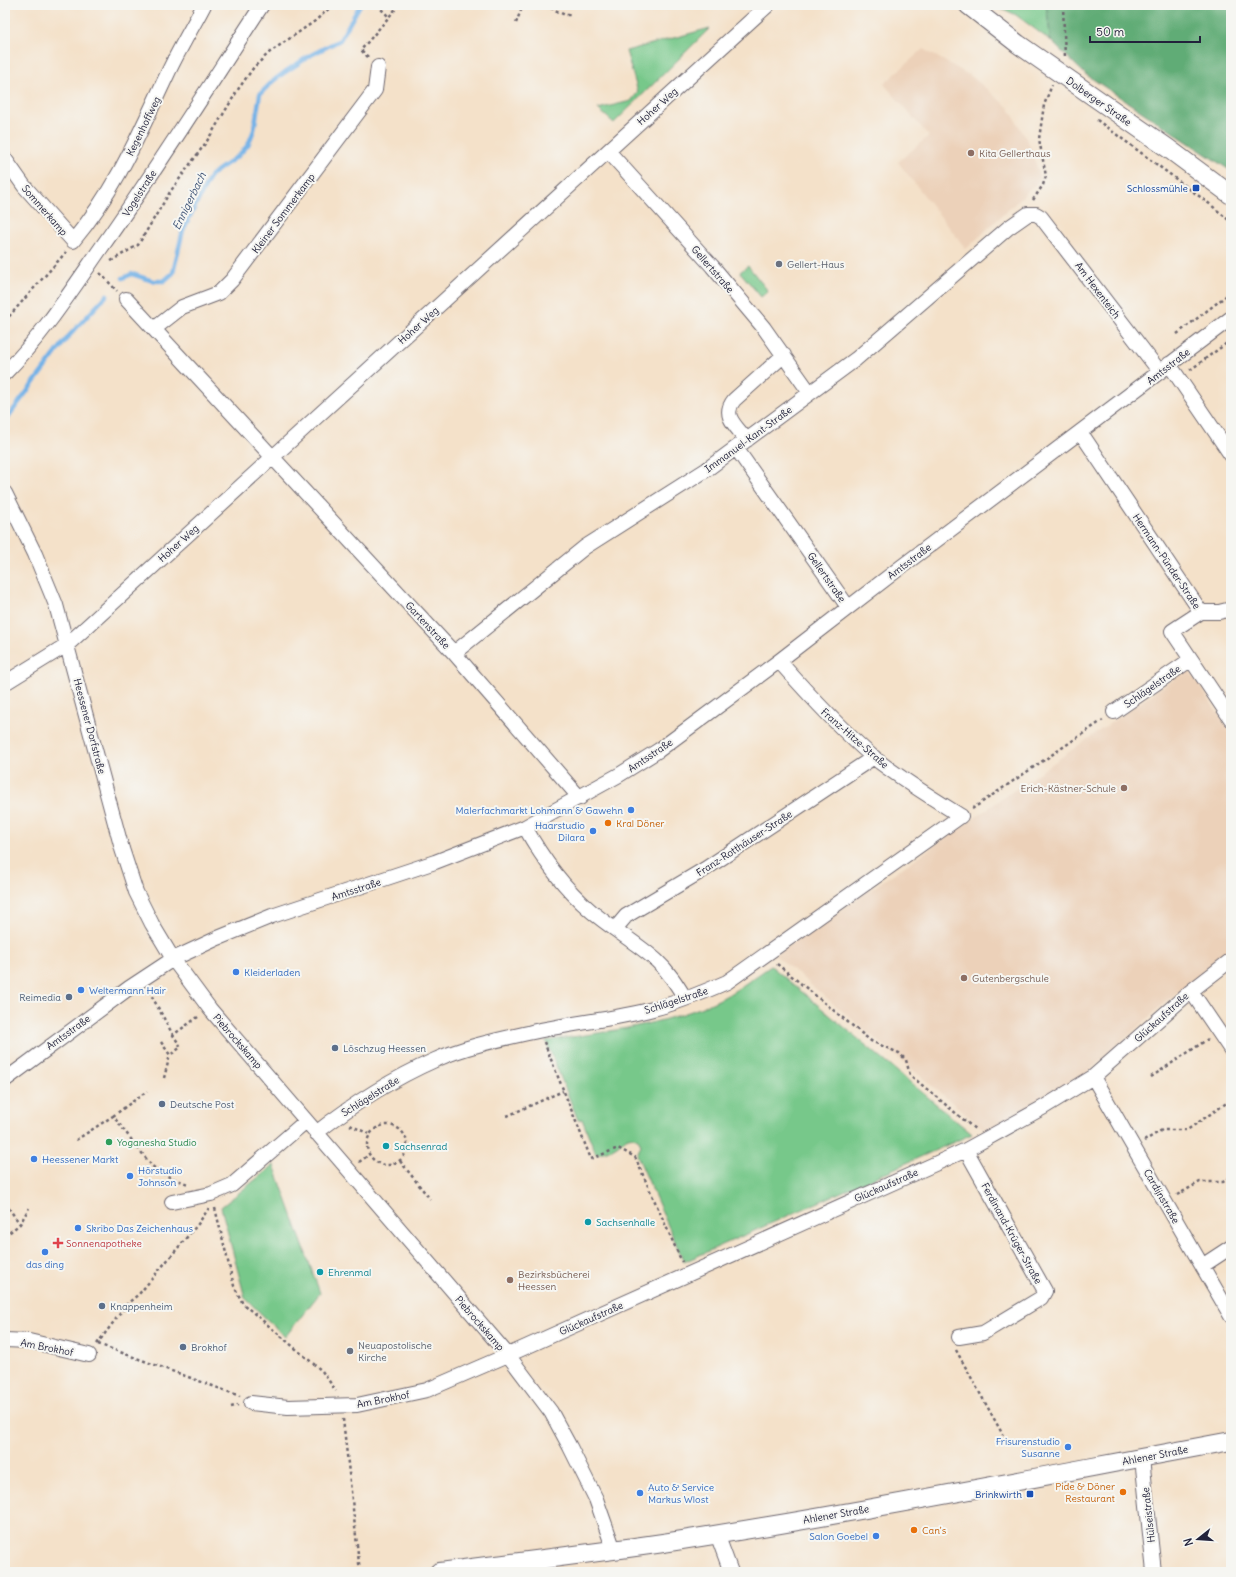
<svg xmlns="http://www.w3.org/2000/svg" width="1236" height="1577" font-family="Delius,sans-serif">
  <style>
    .built { fill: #ecd1b9 }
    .green { fill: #77c88a; stroke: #4c7562 }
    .forest { fill: #61ac76; stroke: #426758 }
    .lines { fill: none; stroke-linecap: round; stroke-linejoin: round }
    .stream { stroke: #74b2e7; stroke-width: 4.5 }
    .minor-casing { stroke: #6c656d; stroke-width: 16 }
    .major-casing { stroke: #6c656d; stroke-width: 20 }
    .path { stroke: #6c656d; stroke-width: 2.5; stroke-dasharray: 3 3; stroke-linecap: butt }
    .minor { stroke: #fff; stroke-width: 14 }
    .major { stroke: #fff; stroke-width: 18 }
    .education-dot { fill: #8d6e63; stroke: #f6f6f2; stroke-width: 1.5 }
    .transit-dot { fill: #1a4fb4; stroke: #f6f6f2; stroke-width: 1.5 }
    .worship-dot { fill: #6b7280; stroke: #f6f6f2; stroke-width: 1.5 }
    .shop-dot { fill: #3f7fe0; stroke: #f6f6f2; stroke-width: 1.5 }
    .food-dot { fill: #e8710a; stroke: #f6f6f2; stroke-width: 1.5 }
    .service-dot { fill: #5c6f8a; stroke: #f6f6f2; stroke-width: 1.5 }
    .leisure-dot { fill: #2e9e5b; stroke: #f6f6f2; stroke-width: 1.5 }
    .culture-dot { fill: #0f9aa8; stroke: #f6f6f2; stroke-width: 1.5 }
    .health-dot { fill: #e0444e; stroke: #f6f6f2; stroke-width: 1.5 }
    .labels { text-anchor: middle; stroke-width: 4; stroke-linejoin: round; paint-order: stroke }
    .street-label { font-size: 10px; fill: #22223b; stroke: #f6f6f2 }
    .education-label { font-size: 10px; fill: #785e54; stroke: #f6f6f2; text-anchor: start }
    .transit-label { font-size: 10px; fill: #164399; stroke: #f6f6f2; text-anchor: end }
    .worship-label { font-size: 10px; fill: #5b616d; stroke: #f6f6f2; text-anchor: start }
    .shop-label { font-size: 10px; fill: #366cbe; stroke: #f6f6f2; text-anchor: start }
    .food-label { font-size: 10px; fill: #c56008; stroke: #f6f6f2; text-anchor: start }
    .service-label { font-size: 10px; fill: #4e5e75; stroke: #f6f6f2; text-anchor: start }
    .leisure-label { font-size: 10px; fill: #27864d; stroke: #f6f6f2; text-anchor: start }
    .culture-label { font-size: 10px; fill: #0d838f; stroke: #f6f6f2; text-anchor: start }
    .health-label { font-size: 10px; fill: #be3a42; stroke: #f6f6f2; text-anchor: start }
    .water-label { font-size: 11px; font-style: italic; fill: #3f5477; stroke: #f6f6f2 }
  </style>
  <rect width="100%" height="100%" fill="#f6f6f2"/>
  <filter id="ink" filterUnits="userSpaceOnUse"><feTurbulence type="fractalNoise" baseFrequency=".025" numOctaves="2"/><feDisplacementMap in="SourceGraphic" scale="8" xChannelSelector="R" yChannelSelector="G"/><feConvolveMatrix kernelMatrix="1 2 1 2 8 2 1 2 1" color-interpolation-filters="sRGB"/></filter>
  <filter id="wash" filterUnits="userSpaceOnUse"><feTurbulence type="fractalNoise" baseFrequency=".012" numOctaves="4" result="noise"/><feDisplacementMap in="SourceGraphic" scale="16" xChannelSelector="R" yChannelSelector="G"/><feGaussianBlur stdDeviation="0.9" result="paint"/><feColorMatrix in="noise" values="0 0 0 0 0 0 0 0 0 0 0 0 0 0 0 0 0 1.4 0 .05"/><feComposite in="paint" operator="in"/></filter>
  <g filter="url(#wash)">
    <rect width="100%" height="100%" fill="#f4e1c9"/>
    <path class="built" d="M 923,49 L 971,76 L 1009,108 L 1029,144 L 1041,179 L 966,249 L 898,162 L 929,136 L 884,84 Z
      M 1188,669 L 1231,732 L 1231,953 L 1167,1001 L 1089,1071 L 1029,1110 L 985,1130 L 775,955 L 937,844 Z"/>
    <path class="green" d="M 995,5 L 1046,5 L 1051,41 L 1016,15 Z
      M 710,28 L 614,123 L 598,109 L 631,101 L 638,92 L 626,51 Z
      M 748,266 L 768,291 L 761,297 L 740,272 Z
      M 771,966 L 972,1134 L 684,1262 L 637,1155 L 641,1145 L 639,1140 C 628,1132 625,1140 617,1146 C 612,1150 603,1152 596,1154 L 582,1119 L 578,1120 L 546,1041 C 603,1032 661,1026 714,1002 C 734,993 753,978 771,966 Z
      M 274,1165 L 320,1293 L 285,1337 L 245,1298 L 221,1207 Z"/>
    <path class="forest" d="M 1046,5 L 1229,5 L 1231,11 L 1231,171 L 1085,74 L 1051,41 Z"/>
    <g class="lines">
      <path class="stream" d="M 123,278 L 132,274 L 153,281 L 164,281 L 173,273 L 183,230 L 211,175 L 238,156 L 248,145 L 254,130 L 260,94 L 273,81 L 285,72 L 311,55 L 340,40 L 360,5
        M 5,421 L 68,337 L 107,295"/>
    </g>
  </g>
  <g filter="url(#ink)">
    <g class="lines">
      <defs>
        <path id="minor" d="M 608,151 L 712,266 L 764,328 L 810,393
          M 5,159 L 24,186 L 73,241 C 117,188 138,136 167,75 C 178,51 192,28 204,5
          M 126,299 L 454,653 L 580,798
          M 154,329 L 182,307 L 219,293 L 232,280 L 375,90 L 378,67
          M 1169,364 L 1231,455
          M 5,373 C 42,336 71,291 101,248 C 157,169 209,86 262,5
          M 1081,433 L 1201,612 L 1172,631 L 1231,719
          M 747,440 C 737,427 721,416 734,400 L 784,355
          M 736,448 L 848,607
          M 5,493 L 35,554 L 56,605 L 122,849 L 136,892 L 152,924 L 173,959 L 210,1009 L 508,1355 L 551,1412 L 570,1447 L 596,1499 L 614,1550
          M 1201,612 L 1219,612 L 1231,609
          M 454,653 L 585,547 L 706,470 L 856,359 L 1008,228 L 1028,214 L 1036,214 L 1041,217 L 1160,372
          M 5,683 L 68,644 L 768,5
          M 1114,712 L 1190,660
          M 525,827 C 542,858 564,888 591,911 C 612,929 637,943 657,961 C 669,972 677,985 685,998
          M 615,929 L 626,916 L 705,869 L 874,757
          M 1191,991 L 1231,1050
          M 1093,1077 L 1231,1316
          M 5,1080 L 129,988 L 173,959 L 218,938 L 272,916 L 435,862 L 525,827 L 619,775 L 659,750 L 779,661 L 901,567 L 1231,318
          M 316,1133 C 353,1104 392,1079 435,1060 C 464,1047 497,1040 528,1033 C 569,1023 612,1020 653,1009 C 678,1003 704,992 727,982 L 961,816 C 932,798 901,779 873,757 C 839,728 809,695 779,661
          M 172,1202 L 211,1194 L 232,1185 L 306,1121
          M 1202,1266 L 1231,1247
          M 959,1337 L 983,1333 L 1041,1298 L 1045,1291 L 966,1150
          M 5,1340 L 29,1341 L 89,1355
          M 251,1403 L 288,1407 L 357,1405 L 427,1390 L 508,1355 L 966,1150 L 1044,1107 L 1093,1077 L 1191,991 L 1231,960
          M 1142,1458 L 1154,1572
          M 717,1534 L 731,1572"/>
        <path id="major" d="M 968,5 L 1018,44 L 1169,149 L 1231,195
          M 439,1572 C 513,1563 588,1554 663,1543 C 853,1514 1042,1476 1231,1441"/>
      </defs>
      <use href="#minor" class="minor-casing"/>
      <use href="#major" class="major-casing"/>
      <path class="path" d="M 377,5 L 388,16
        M 545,5 L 565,15 L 571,15
        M 1063,5 L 1065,58
        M 516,23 L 523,5
        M 368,57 L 361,50 L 399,5
        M 1097,120 L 1211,205 L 1231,222
        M 1033,200 L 1043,185 L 1046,176 L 1039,139 L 1044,105 L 1052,85
        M 111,261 L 138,245 L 170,192 L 207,141 L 239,88 L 254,67 L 270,52 L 315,21 L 333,5
        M 100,273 L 117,291
        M 5,321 L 66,252
        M 1177,334 L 1231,292
        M 1190,370 L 1231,340
        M 972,809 L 1103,720
        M 777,964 L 871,1041 L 899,1053 L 906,1060 L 910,1075 L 976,1130
        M 149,991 L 173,1035
        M 161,1042 L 170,1055 L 181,1047 L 173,1035 L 198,1017
        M 544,1042 L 591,1159 L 618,1148 L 635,1157 L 682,1262
        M 1151,1077 L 1208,1039
        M 164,1078 L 170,1055
        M 113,1116 L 147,1091
        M 507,1116 L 563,1091
        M367 1145a20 20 0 1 1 40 0a20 20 0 1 1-40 0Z
        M 350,1125 L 369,1134
        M 76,1140 L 113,1116 L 152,1166 L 167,1176 L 188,1184
        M 1144,1141 L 1162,1130 L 1187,1130 L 1231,1100
        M 400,1161 L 430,1199
        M 359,1162 L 369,1155
        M 1177,1195 L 1200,1182 L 1223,1182 L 1231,1177
        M 5,1203 L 20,1224
        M 215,1208 L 234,1286 L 243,1304 L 322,1371 L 336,1391
        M 5,1236 L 20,1224 L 29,1208
        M 97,1344 L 128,1303 L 139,1294 L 198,1224 L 209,1208
        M 98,1344 L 240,1396
        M 956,1350 L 1003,1435
        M 231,1407 L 238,1405
        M 343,1419 L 360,1572"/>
      <use href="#minor" class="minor"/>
      <use href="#major" class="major"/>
    </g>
  </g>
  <g class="education-dot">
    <circle cx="971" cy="153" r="4"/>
    <circle cx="1124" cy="788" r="4"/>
    <circle cx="964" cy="978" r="4"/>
    <circle cx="510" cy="1280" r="4"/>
  </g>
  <g class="transit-dot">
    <rect x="1192" y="184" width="8" height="8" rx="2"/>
    <rect x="1026" y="1490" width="8" height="8" rx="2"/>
  </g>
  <g class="worship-dot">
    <circle cx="779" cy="264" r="4"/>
    <circle cx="350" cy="1351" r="4"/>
  </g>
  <g class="shop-dot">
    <circle cx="631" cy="810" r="4"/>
    <circle cx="593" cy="831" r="4"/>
    <circle cx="236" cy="972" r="4"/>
    <circle cx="81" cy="990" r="4"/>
    <circle cx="34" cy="1159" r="4"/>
    <circle cx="130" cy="1176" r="4"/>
    <circle cx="78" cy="1228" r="4"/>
    <circle cx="45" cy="1252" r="4"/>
    <circle cx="1068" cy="1447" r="4"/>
    <circle cx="640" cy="1493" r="4"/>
    <circle cx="876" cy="1536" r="4"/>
  </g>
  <g class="food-dot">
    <circle cx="608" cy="823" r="4"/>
    <circle cx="1123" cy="1492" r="4"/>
    <circle cx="914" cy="1530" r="4"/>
  </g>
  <g class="service-dot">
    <circle cx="69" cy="997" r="4"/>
    <circle cx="335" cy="1048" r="4"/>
    <circle cx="162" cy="1104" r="4"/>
    <circle cx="102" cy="1306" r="4"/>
    <circle cx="183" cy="1347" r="4"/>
  </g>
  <circle class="leisure-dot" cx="109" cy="1142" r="4"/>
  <g class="culture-dot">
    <circle cx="386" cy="1146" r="4"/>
    <circle cx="588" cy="1222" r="4"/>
    <circle cx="320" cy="1272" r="4"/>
  </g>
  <path class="health-dot" d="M56 1237h4v4h4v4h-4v4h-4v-4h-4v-4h4z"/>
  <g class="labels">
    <g class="street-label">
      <text transform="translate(1099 101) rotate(35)" y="4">Dolberger Straße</text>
      <text transform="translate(657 106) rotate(-42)" y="4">Hoher Weg</text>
      <text transform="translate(143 126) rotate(-64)" y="4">Kegenhoffweg</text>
      <text transform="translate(139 193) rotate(-57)" y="4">Vogelstraße</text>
      <text transform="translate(45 210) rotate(49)" y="4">Sommerkamp</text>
      <text transform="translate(283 213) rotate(-53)" y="4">Kleiner Sommerkamp</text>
      <text transform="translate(713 269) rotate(49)" y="4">Gellertstraße</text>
      <text transform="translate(1098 290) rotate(53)" y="4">Am Hexenteich</text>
      <text transform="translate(418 325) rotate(-42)" y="4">Hoher Weg</text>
      <text transform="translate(1168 366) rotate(-38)" y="4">Amtsstraße</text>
      <text transform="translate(748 439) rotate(-36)" y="4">Immanuel-Kant-Straße</text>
      <text transform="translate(178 543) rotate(-42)" y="4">Hoher Weg</text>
      <text transform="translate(909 561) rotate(-37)" y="4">Amtsstraße</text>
      <text transform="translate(1167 561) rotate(56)" y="4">Hermann-Pünder-Straße</text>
      <text transform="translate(827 577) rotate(55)" y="4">Gellertstraße</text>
      <text transform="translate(428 625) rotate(47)" y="4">Gartenstraße</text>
      <text transform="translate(1152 686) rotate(-35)" y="4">Schlägelstraße</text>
      <text transform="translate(90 726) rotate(75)" y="4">Heessener Dorfstraße</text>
      <text transform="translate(855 738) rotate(41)" y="4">Franz-Hitze-Straße</text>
      <text transform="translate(650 755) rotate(-34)" y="4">Amtsstraße</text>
      <text transform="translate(744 843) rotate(-33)" y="4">Franz-Rotthäuser-Straße</text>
      <text transform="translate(356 889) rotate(-18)" y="4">Amtsstraße</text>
      <text transform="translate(676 1000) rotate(-18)" y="4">Schlägelstraße</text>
      <text transform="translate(1161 1017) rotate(-42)" y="4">Glückaufstraße</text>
      <text transform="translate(68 1032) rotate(-36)" y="4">Amtsstraße</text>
      <text transform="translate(238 1041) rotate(49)" y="4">Piebrockskamp</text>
      <text transform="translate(370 1096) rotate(-32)" y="4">Schlägelstraße</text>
      <text transform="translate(886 1185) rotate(-24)" y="4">Glückaufstraße</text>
      <text transform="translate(1162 1196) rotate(60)" y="4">Cardijnstraße</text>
      <text transform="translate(1012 1233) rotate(61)" y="4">Ferdinand-Krüger-Straße</text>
      <text transform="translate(591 1318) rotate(-24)" y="4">Glückaufstraße</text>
      <text transform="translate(480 1323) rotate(49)" y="4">Piebrockskamp</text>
      <text transform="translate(47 1347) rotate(11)" y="4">Am Brokhof</text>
      <text transform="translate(383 1399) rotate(-11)" y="4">Am Brokhof</text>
      <text transform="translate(1155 1455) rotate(-11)" y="4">Ahlener Straße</text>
      <text transform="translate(836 1514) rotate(-10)" y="4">Ahlener Straße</text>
      <text transform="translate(1148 1515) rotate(-96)" y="4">Hülseistraße</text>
    </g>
    <g class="education-label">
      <text x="979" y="157">Kita Gellerthaus</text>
      <text x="1116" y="792" text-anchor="end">Erich-Kästner-Schule</text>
      <text x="972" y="982">Gutenbergschule</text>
      <text x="518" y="1278">Bezirksbücherei<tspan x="518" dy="12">Heessen</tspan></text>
    </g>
    <g class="transit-label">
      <text x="1188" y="192">Schlossmühle</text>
      <text x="1022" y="1498">Brinkwirth</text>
    </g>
    <g class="worship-label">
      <text x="787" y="268">Gellert-Haus</text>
      <text x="358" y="1349">Neuapostolische<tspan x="358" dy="12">Kirche</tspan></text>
    </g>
    <g class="shop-label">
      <text x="623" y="814" text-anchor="end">Malerfachmarkt Lohmann &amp; Gawehn</text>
      <text x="585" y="829" text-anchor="end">Haarstudio<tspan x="585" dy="12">Dilara</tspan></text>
      <text x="244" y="976">Kleiderladen</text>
      <text x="89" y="994">Weltermann Hair</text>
      <text x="42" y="1163">Heessener Markt</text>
      <text x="138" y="1174">Hörstudio<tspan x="138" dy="12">Johnson</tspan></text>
      <text x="86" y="1232">Skribo Das Zeichenhaus</text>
      <text x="45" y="1268" text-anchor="middle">das ding</text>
      <text x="1060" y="1445" text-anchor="end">Frisurenstudio<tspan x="1060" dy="12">Susanne</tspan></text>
      <text x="648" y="1491">Auto &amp; Service<tspan x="648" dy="12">Markus Wlost</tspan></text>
      <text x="868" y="1540" text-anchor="end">Salon Goebel</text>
    </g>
    <g class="food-label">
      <text x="616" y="827">Kral Döner</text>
      <text x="1115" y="1490" text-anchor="end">Pide &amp; Döner<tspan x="1115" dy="12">Restaurant</tspan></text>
      <text x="922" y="1534">Can's</text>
    </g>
    <g class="service-label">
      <text x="61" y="1001" text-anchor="end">Reimedia</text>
      <text x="343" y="1052">Löschzug Heessen</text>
      <text x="170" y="1108">Deutsche Post</text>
      <text x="110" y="1310">Knappenheim</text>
      <text x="191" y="1351">Brokhof</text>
    </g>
    <g class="leisure-label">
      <text x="117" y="1146">Yoganesha Studio</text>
    </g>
    <g class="culture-label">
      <text x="394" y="1150">Sachsenrad</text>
      <text x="596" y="1226">Sachsenhalle</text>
      <text x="328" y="1276">Ehrenmal</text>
    </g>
    <g class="health-label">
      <text x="66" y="1247">Sonnenapotheke</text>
    </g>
    <g class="water-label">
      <text transform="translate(189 201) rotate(-64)" y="4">Ennigerbach</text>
    </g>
  </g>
  <rect width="1236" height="1577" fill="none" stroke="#f6f6f2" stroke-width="20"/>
  <g transform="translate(1198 1539) rotate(253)" stroke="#f6f6f2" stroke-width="3" paint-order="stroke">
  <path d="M0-3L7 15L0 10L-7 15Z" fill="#22223b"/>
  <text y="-6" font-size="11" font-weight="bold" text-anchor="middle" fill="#22223b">N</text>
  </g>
  <path d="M1090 36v6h110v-6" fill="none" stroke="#22223b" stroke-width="2"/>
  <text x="1096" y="36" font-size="12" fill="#22223b" stroke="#f6f6f2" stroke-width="3" paint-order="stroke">50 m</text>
</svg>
